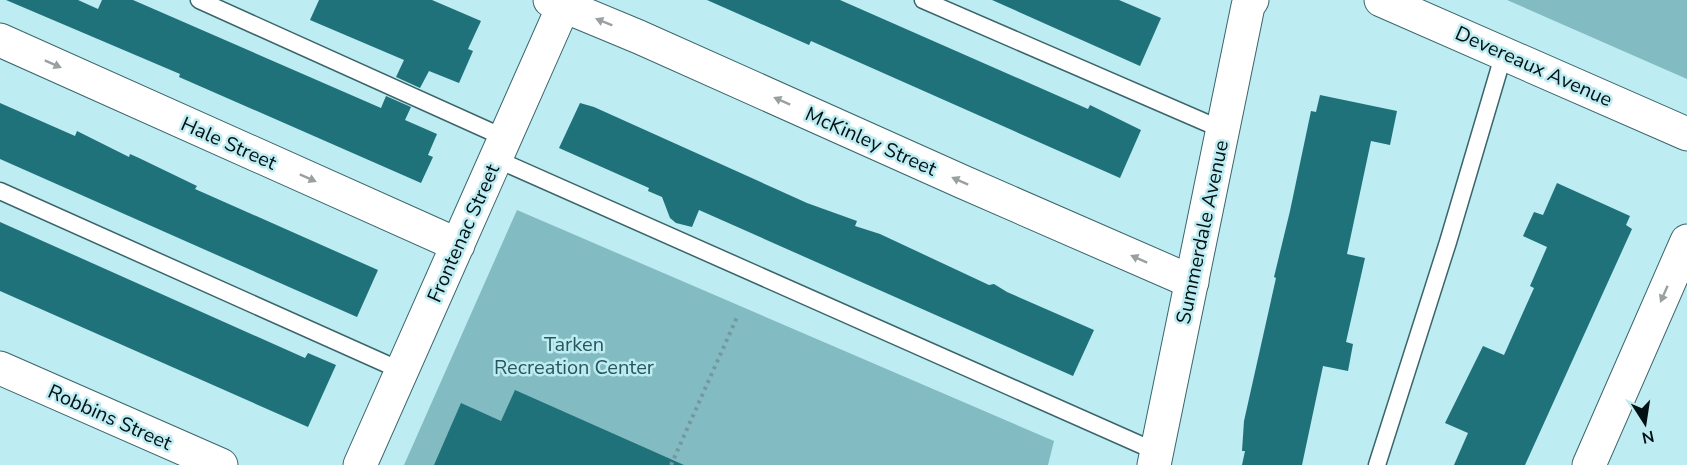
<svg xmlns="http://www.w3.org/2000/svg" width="1687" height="465" font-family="'Nunito Sans',sans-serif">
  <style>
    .green { fill: #82bbc2 }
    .building { fill: #1f717a }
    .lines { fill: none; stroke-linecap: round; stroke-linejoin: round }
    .service-casing { stroke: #3a656b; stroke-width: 19 }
    .minor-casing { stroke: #3a656b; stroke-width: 35 }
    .tertiary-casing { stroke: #3a656b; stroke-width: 35 }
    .secondary-casing { stroke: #3a656b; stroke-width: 35 }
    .path { stroke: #75989c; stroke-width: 4; stroke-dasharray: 3 4.5; stroke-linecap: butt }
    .service { stroke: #fff; stroke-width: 16 }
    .minor { stroke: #fff; stroke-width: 33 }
    .tertiary { stroke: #fff; stroke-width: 33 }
    .secondary { stroke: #fff; stroke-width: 33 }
    .oneway { fill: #9aa0a1 }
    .labels { text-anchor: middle; stroke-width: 5; stroke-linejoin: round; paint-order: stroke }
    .street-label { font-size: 20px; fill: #021113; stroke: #bdecf2 }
    .park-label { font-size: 20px; fill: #2a575d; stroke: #bdecf2 }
  </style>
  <rect width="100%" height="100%" fill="#bdecf2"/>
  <path class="green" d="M 1507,0 L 1687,0 L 1687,79 Z
    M 517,210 L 1054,441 L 1048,465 L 404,465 Z"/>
  <path class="building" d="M 6,0 L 78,0 L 98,9 L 102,0 L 133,0 L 381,108 L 386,96 L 411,107 L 405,120 L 437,134 L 428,155 L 433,157 L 421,183 L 179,77 L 180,74 Z
    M 319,0 L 432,0 L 481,21 L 468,49 L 473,51 L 459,83 L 429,71 L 420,88 L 396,77 L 404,60 L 310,20 Z
    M 707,0 L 840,0 L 1088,109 L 1090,105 L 1141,130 L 1120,178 L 811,41 L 809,45 Z
    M 992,0 L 1119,0 L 1161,18 L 1140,66 Z
    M 1320,95 L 1397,111 L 1390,145 L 1371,141 L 1347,254 L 1365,258 L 1346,342 L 1353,344 L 1348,371 L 1323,366 L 1302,465 L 1242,465 L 1245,451 L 1242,451 L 1244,421 L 1276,278 L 1274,277 L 1290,211 L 1311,111 L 1316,112 Z
    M 0,103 L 75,136 L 77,131 L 129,157 L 130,154 L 139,158 L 197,186 L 195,189 L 378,270 L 357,317 L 0,159 Z
    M 580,103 L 594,107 L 807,203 L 857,221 L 855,226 L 880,234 L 989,285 L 994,284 L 1007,292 L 1094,330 L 1073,376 L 699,210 L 692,227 L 676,223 L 670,218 L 662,197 L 648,191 L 649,188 L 559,148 Z
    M 1557,183 L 1630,216 L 1626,225 L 1632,229 L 1525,465 L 1454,465 L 1468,433 L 1445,423 L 1483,346 L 1504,355 L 1534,288 L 1530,286 L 1547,247 L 1523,236 L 1534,212 L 1543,215 Z
    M 0,222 L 305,358 L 308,353 L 336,365 L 308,427 L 0,291 Z
    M 515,390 L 684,465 L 434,465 L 461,403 L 501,421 Z"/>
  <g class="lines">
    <defs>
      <path id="service" d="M 199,0 L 505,138
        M 923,0 L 1223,130
        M 496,159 L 1157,452
        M 0,191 L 402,371
        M 1377,465 L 1448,242 L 1504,53"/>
      <path id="minor" d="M 550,0 L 639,37 L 963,182 L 1192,282
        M 0,40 L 458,245
        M 0,368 L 221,465
        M 360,465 L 566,0
        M 1589,465 L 1687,241"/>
      <path id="tertiary" d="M 1154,465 L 1248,6 L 1252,0"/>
      <path id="secondary" d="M 1381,0 L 1687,134"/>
    </defs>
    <use href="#service" class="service-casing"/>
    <use href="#minor" class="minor-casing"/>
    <use href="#tertiary" class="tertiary-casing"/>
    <use href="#secondary" class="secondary-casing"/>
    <path class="path" d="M 671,465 L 738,315"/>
    <use href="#service" class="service"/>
    <use href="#minor" class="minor"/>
    <use href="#tertiary" class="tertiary"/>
    <use href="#secondary" class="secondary"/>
  </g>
  <defs><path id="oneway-solid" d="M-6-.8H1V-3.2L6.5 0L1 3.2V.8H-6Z" transform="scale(1.5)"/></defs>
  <g class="oneway">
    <use href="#oneway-solid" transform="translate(604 22) rotate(-158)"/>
    <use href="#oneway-solid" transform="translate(53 64) rotate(24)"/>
    <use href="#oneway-solid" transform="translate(782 101) rotate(-156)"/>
    <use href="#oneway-solid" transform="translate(308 178) rotate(24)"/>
    <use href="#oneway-solid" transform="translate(960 181) rotate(-156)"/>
    <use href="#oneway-solid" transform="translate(1139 259) rotate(-156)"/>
    <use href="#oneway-solid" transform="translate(1664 294) rotate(114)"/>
  </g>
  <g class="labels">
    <g class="street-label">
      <text transform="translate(1534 66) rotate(24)" y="7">Devereaux Avenue</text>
      <text transform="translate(871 141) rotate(24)" y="7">McKinley Street</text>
      <text transform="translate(229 143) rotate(24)" y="7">Hale Street</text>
      <text transform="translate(1202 232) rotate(-78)" y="7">Summerdale Avenue</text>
      <text transform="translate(463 233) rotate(-66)" y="7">Frontenac Street</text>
      <text transform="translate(110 417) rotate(24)" y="7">Robbins Street</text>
    </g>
    <g class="park-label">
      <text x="574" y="351">Tarken<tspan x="574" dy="23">Recreation Center</tspan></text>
    </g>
  </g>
  <g transform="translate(1645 423) rotate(168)" stroke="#bdecf2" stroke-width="4.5" paint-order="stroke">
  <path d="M0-4.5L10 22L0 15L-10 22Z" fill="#021113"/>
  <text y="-9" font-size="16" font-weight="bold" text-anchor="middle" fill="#021113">N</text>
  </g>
</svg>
